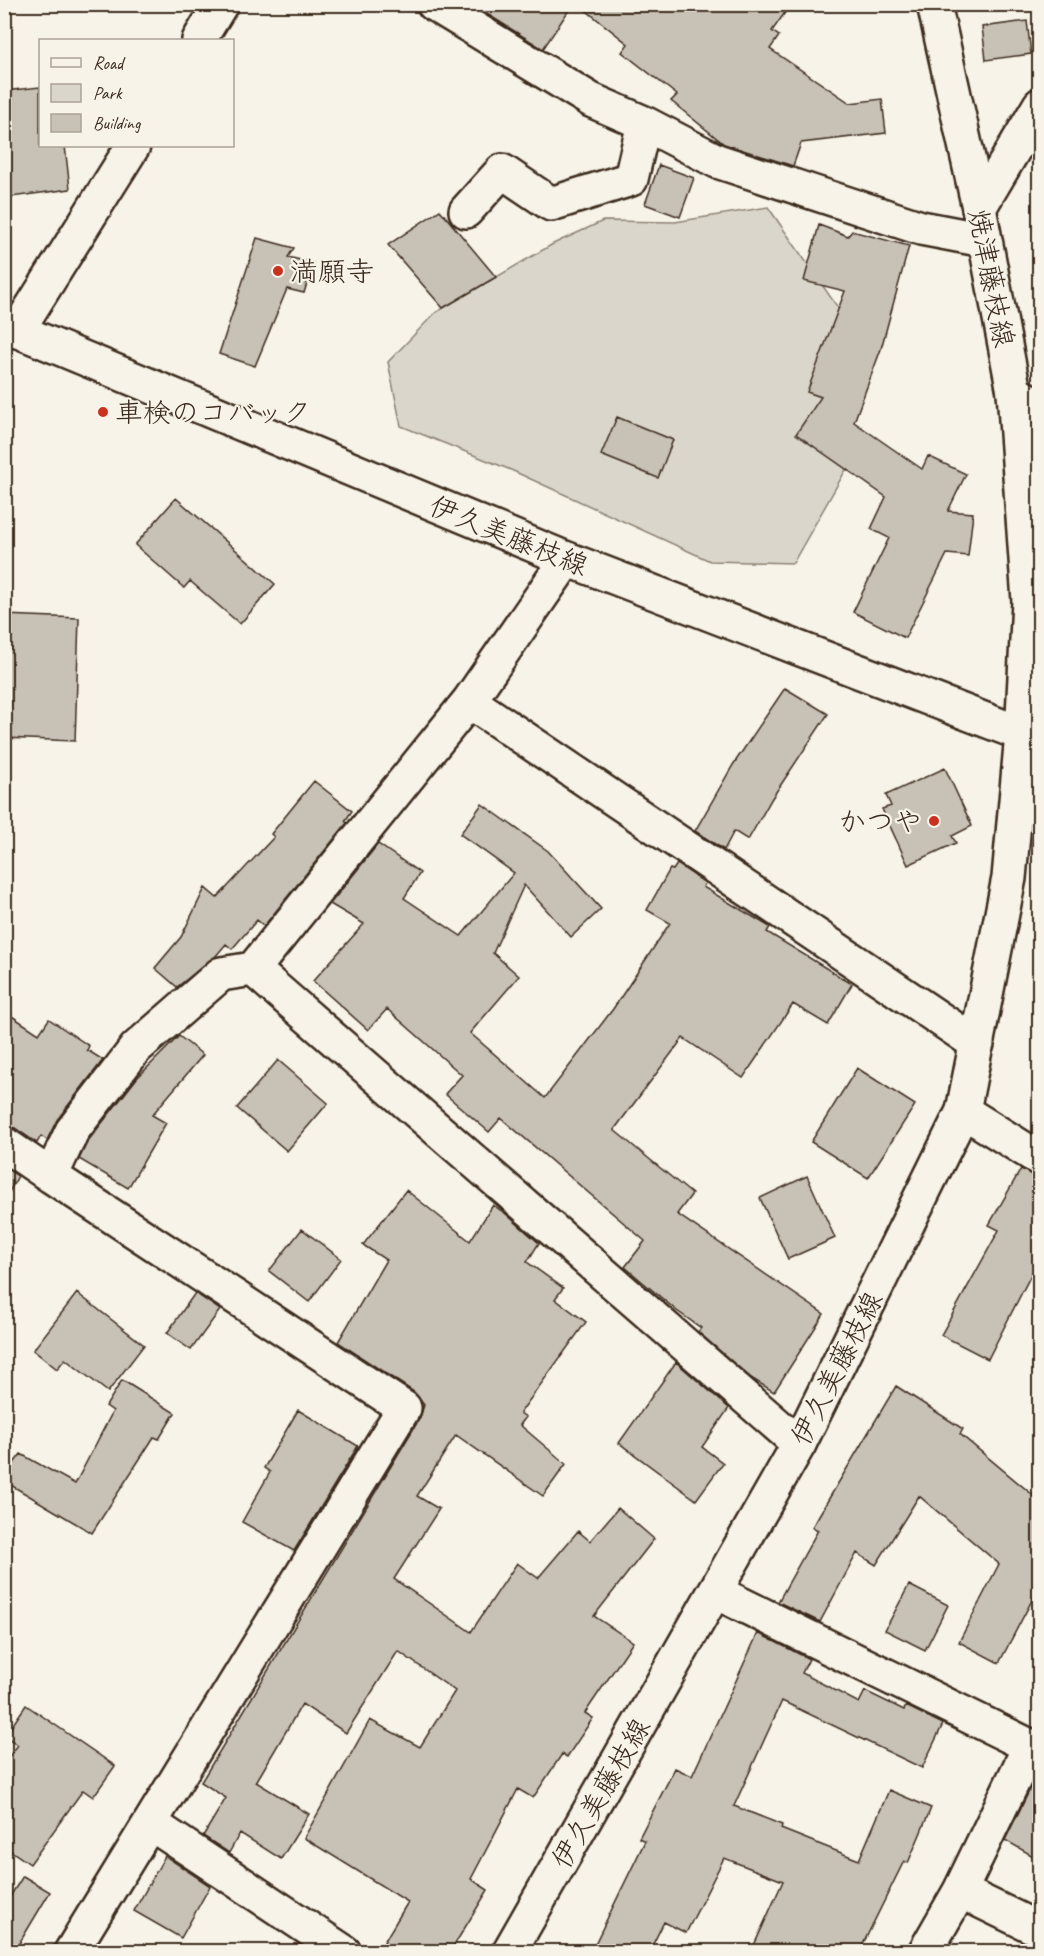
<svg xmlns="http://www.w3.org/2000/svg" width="1044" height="1956" font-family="Caveat,'Klee One',sans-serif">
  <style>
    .green { fill: #dbd6cb; stroke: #8b8074; stroke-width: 1.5 }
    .building { fill: #c8c1b6; stroke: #3b2a1e; stroke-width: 1.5 }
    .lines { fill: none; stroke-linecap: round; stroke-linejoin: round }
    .minor-casing { stroke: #3b2a1e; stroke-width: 38 }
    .secondary-casing { stroke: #3b2a1e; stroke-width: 38 }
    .primary-casing { stroke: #3b2a1e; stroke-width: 38 }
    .minor { stroke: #f7f3e8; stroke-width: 33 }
    .secondary { stroke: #f7f3e8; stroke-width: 33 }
    .primary { stroke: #f7f3e8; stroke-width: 33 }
    .poi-dot { fill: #c8321e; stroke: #f7f3e8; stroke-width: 2 }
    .labels { text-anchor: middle; stroke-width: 4.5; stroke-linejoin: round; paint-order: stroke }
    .poi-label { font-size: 28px; fill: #3b2a1e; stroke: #f7f3e8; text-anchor: start }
    .street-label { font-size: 28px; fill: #3b2a1e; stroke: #f7f3e8 }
  </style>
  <rect width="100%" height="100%" fill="#f7f3e8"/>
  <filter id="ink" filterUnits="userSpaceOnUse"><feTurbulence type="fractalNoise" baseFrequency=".0167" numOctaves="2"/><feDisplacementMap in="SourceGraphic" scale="12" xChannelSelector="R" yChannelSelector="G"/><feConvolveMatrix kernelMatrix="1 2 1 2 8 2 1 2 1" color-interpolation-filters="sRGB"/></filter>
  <g filter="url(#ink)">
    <path class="green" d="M 768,207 L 843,315 L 848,466 L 793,563 L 710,561 L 511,470 L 401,426 L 388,362 L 435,313 L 553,244 L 603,221 L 675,222 Z"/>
    <path class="building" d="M 471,4 L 573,4 L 543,49 Z
      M 578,4 L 791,4 L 772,31 L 779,36 L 770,49 L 850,103 L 882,99 L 886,133 L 801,143 L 793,166 L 724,144 L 671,101 L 677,95 L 622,52 L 628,44 Z
      M 1027,21 L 1031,54 L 986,60 L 982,27 Z
      M 40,87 L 40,146 L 65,146 L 70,189 L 4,198 L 4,91 Z
      M 659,165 L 694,178 L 680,217 L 645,204 Z
      M 440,210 L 496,277 L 443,308 L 388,245 Z
      M 819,225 L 848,236 L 852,231 L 909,246 L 881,349 L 854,422 L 922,469 L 928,456 L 966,474 L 948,511 L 973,513 L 968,556 L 947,554 L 905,638 L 853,612 L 889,538 L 871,529 L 886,497 L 796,434 L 821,397 L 807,392 L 845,291 L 804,281 Z
      M 257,238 L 294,248 L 288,257 L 313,263 L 304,293 L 287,289 L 255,366 L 219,354 Z
      M 617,417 L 673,440 L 658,478 L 601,455 Z
      M 176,498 L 275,584 L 240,624 L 190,581 L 184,588 L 135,545 Z
      M 4,615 L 79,618 L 75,741 L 4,738 Z
      M 785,688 L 828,714 L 772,798 L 748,840 L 734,831 L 724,850 L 695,831 L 733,765 Z
      M 945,768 L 972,826 L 952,836 L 956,843 L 908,865 L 882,809 L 891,806 L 886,795 Z
      M 314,781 L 352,811 L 345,821 L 347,823 L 264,926 L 257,920 L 232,949 L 226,944 L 215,957 L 177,987 L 155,968 L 181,937 L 205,888 L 217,898 L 274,837 L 271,834 Z
      M 482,804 L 548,851 L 601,909 L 571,937 L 524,885 L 493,953 L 519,976 L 470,1033 L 545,1098 L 613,1009 L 670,923 L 647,910 L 670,869 L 673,870 L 677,864 L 705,883 L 703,887 L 770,927 L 767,932 L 852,984 L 828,1025 L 793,1004 L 743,1078 L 683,1038 L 614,1130 L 692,1194 L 677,1214 L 824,1314 L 774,1392 L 751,1378 L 698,1332 L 701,1328 L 677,1311 L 625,1267 L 645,1241 L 501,1118 L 489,1132 L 445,1094 L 462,1075 L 387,1009 L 368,1030 L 313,981 L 364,924 L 330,904 L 378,844 L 420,873 L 404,898 L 461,936 L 514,873 L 460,834 Z
      M 4,1011 L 39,1034 L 49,1019 L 89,1046 L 87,1050 L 103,1060 L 57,1120 L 47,1140 L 41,1136 L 37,1143 L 15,1128 L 4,1125 Z
      M 179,1036 L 203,1055 L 152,1115 L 166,1123 L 128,1188 L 79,1159 L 88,1141 L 137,1078 Z
      M 278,1060 L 328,1103 L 287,1151 L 237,1108 Z
      M 857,1068 L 915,1105 L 868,1178 L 811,1142 Z
      M 4,1167 L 18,1176 L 4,1201 Z
      M 1021,1169 L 1040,1178 L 1040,1257 L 988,1359 L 941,1335 L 999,1230 L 989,1225 Z
      M 807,1176 L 835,1238 L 788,1259 L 760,1198 Z
      M 406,1190 L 470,1241 L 493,1205 L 506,1214 L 539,1243 L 527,1262 L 563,1288 L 555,1299 L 586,1322 L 520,1413 L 526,1417 L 520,1425 L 566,1464 L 543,1496 L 456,1435 L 417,1496 L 439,1509 L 394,1579 L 471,1632 L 517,1563 L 538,1578 L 578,1531 L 590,1541 L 618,1508 L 654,1539 L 594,1616 L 633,1642 L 585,1713 L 593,1718 L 567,1757 L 562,1754 L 533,1798 L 518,1789 L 471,1879 L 488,1890 L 450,1952 L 378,1952 L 408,1902 L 304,1838 L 370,1720 L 420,1747 L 455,1691 L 398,1651 L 346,1733 L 302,1704 L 256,1782 L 309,1814 L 281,1859 L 240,1833 L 229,1853 L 203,1836 L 226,1798 L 201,1782 L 420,1418 L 424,1405 L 414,1392 L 338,1342 L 386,1260 L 363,1245 Z
      M 302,1229 L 341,1259 L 309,1302 L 269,1271 Z
      M 77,1293 L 144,1345 L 108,1392 L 65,1359 L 57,1369 L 33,1350 Z
      M 195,1293 L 220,1310 L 191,1350 L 167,1333 Z
      M 676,1362 L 729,1408 L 702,1447 L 723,1463 L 696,1500 L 619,1443 Z
      M 122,1380 L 175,1413 L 159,1439 L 154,1437 L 92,1533 L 4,1481 L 4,1476 L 21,1454 L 75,1484 L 113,1411 L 106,1406 Z
      M 896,1386 L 963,1429 L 960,1434 L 1040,1501 L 1040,1585 L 999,1663 L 959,1642 L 999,1564 L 919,1496 L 876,1565 L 857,1553 L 820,1622 L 778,1602 L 818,1530 L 812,1527 Z
      M 298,1410 L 358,1446 L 294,1551 L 242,1522 L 270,1472 L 264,1468 Z
      M 909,1585 L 948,1605 L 925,1650 L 885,1630 Z
      M 758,1633 L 809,1659 L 802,1673 L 859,1703 L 865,1691 L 904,1710 L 906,1706 L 943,1724 L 922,1768 L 782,1701 L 734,1806 L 782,1825 L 781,1829 L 859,1860 L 889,1790 L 931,1808 L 908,1863 L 904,1861 L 859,1952 L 751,1952 L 783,1881 L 724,1858 L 686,1933 L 664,1922 L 649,1952 L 591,1952 L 645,1841 L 639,1838 L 675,1768 L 692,1776 Z
      M 26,1705 L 115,1766 L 93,1797 L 83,1790 L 30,1864 L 4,1846 L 4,1763 L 18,1745 L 5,1736 Z
      M 1040,1769 L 1040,1860 L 1005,1840 Z
      M 165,1856 L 210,1886 L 181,1938 L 134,1911 Z
      M 23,1876 L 50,1892 L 14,1952 L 4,1952 L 4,1906 Z"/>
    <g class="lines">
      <defs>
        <path id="minor" d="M 434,4 L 591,100 L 644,123 L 717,161 L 921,228 L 984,240
          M 199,40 L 221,4
          M 466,211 L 502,171 L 551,204 L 631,179 L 644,123
          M 17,331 L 133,146
          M 1014,392 L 1040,407
          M 469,701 L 977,1044
          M 253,969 L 799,1444
          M 963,1111 L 1040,1159
          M 4,1144 L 51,1176
          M 716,1592 L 1040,1751
          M 150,1823 L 344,1952
          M 960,1891 L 1040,1930
          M 71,1952 L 404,1408 L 51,1176 L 72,1131 L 136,1048 L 221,974 L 253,969 L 469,701 L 567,559
          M 925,1952 L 960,1891 L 1030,1746"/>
        <path id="secondary" d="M 979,208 L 1040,105
          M 4,325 L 567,559 L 1022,734 L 1040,744
          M 509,1952 L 799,1444 L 963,1111 L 1009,878 L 1022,734"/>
        <path id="primary" d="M 934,4 L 979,208 L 1014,392 L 1029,601 L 1022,734"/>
      </defs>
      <use href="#minor" class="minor-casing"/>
      <use href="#secondary" class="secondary-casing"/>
      <use href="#primary" class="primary-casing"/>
      <use href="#minor" class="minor"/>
      <use href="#secondary" class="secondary"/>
      <use href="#primary" class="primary"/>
    </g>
  </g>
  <g class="poi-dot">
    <circle cx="278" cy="271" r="6"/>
    <circle cx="103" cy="412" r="6"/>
    <circle cx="934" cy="821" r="6"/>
  </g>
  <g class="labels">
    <g class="poi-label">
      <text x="290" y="281">満願寺</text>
      <text x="115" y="422">車検のコバック</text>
      <text x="922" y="831" text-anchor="end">かつや</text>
    </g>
    <g class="street-label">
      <text transform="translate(992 278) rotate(79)" y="10">焼津藤枝線</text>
      <text transform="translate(509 535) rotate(22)" y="10">伊久美藤枝線</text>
      <text transform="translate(836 1368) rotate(-63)" y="10">伊久美藤枝線</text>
      <text transform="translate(600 1793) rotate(-60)" y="10">伊久美藤枝線</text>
    </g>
  </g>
  <rect width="1044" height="1956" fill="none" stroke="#f7f3e8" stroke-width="24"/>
  <rect x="12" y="12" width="1020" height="1932" fill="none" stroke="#3b2a1e" stroke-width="2" filter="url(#ink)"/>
  <rect x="39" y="39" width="195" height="108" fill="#f7f3e8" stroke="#aca397" stroke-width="1.5"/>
  <rect x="51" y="58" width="30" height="9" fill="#f7f3e8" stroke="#aca397" stroke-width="1.5"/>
  <text x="93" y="69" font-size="18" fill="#3b2a1e">Road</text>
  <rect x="51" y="84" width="30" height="18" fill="#dbd6cb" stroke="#aca397" stroke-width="1.5"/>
  <text x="93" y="99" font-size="18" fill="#3b2a1e">Park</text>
  <rect x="51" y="114" width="30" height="18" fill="#c8c1b6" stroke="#aca397" stroke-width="1.5"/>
  <text x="93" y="129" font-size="18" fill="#3b2a1e">Building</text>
</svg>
